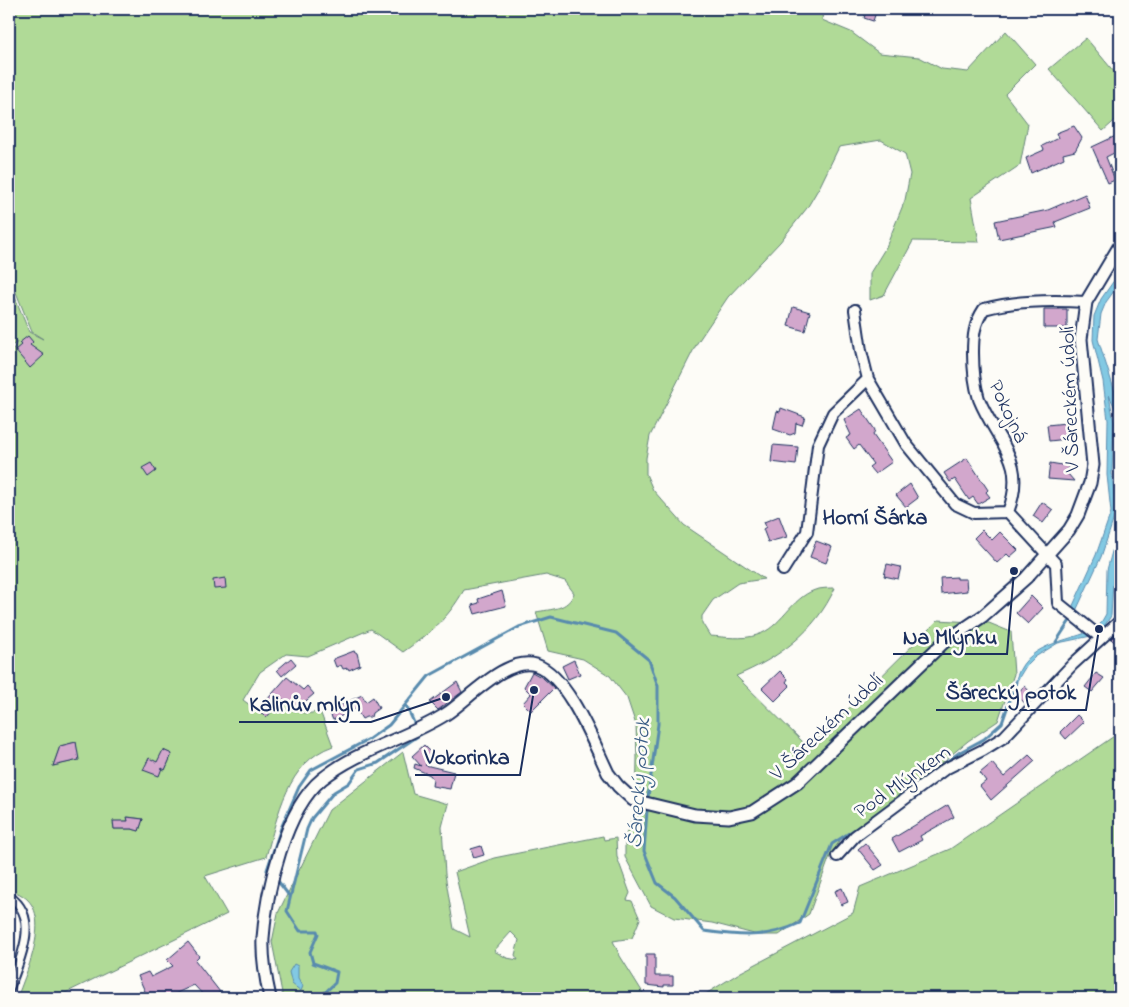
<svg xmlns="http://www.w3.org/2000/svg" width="1129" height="1007" font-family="'Indie Flower',sans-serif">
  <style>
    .green { fill: #b0da97; stroke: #66847a; fill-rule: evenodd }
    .water { fill: #82c9e3; stroke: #598bae }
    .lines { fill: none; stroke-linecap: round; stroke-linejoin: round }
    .stream { stroke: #598bae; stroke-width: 3 }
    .building { fill: #d2a7cc; stroke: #1b2f5e }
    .pedestrian-casing { stroke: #1b2f5e; stroke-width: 11 }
    .minor-casing { stroke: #1b2f5e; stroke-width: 14 }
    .tertiary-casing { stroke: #1b2f5e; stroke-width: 15 }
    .pedestrian { stroke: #fdfcf7; stroke-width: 7 }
    .minor { stroke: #fdfcf7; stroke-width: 10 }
    .tertiary { stroke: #fdfcf7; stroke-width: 11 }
    .labels { text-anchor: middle; stroke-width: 5; stroke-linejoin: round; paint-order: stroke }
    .street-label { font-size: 21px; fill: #1b2f5e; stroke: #fdfcf7 }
    .neighbourhood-label { font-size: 22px; font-weight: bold; fill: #1b2f5e; stroke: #fdfcf7 }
    .water-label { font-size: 22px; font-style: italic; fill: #3a5d86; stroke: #fdfcf7 }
    .leader { fill: none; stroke: #1b2f5e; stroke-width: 2 }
    .callout-dot { fill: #1b2f5e; stroke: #fdfcf7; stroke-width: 2 }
    .callout-label { font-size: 22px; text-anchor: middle; font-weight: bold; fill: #1b2f5e; stroke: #fdfcf7; stroke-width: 5; stroke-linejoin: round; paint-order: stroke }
  </style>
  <rect width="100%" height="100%" fill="#fdfcf7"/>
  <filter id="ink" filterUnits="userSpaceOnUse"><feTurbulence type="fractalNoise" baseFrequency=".02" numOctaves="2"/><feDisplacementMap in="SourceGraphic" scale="10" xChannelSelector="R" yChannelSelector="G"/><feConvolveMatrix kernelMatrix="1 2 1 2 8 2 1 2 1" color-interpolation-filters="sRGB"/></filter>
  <g filter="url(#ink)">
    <path class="green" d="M 9,9 L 823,9 L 822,20 L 851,32 L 879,53 L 919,57 L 942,69 L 968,72 L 1006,31 L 1035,64 L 1005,94 L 1028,124 L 1020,165 L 971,198 L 979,242 L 913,241 L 884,295 L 870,300 L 870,273 L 886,247 L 905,200 L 910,174 L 905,154 L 881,140 L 839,147 L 820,186 L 807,208 L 780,242 L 728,297 L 697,343 L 650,436 L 646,458 L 646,474 L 653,490 L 684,525 L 764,579 L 738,583 L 713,600 L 702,616 L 702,623 L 710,636 C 725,637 742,640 757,635 C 781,628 791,598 815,590 C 821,588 829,588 835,588 C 815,632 779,658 736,676 L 809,748 L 938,620 L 989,623 L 1011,632 L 1014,674 L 998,721 L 968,741 L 922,779 L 841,839 L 830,856 L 809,914 L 779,935 L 758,935 L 712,923 L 674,918 L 651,906 L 625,857 L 625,837 L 636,808 L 637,758 L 636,725 L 627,698 L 610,676 L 583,659 L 548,651 L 536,612 C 551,609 568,610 574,593 L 565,581 L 546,575 L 464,590 C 446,621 431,632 403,652 L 371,629 L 308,656 L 286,654 L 260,672 L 243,700 L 266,717 L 281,700 C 296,708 299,718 320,711 L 333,746 C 287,762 278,815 266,857 L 205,876 L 227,914 L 55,998 L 17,998 C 26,973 53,915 23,896 C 19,893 13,891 9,889 L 9,357 L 17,342 L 9,348 L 9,282 L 29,332 L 43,339 L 32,332 L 9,275 ZM 76,742 L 78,760 L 53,766 L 60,746 ZM 163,750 L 172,754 L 165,770 L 158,767 ZM 128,817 L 143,819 L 139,831 L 132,829 L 114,829 L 113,822 L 128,821 Z
      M 1086,38 L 1120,79 L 1120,116 L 1103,131 L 1049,69 Z
      M 1120,732 L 1120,998 L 283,998 L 272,942 L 278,913 L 329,810 L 403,752 L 413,794 L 448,804 L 442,827 L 445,874 L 454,929 L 470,937 L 455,872 L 494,858 L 603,836 L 604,840 L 616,838 L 617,857 L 630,893 L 627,900 L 632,901 L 640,919 L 632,938 L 613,941 L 620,956 L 645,996 L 704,995 L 741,972 L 853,913 L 860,887 L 950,849 ZM 511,932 L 519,940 L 515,955 L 518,960 L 507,958 L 494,951 Z"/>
    <path class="water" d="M 1120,272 L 1120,283 L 1106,302 L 1101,314 L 1098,339 L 1120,408 L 1120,419 L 1109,395 L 1114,422 L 1112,473 L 1116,512 L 1101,557 L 1075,613 L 1071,610 L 1096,555 L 1111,512 L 1107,475 L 1108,420 L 1103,381 L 1093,340 L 1094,316 L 1101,299 Z
      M 1120,522 L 1120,540 L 1114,565 L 1111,616 L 1105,625 L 1091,636 L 1058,643 L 1035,657 L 1026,666 L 1015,684 C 1023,642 1067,643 1098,628 L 1106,614 L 1107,570 Z
      M 294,964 L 298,966 L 298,978 L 303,986 L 301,991 L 292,984 L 289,972 Z"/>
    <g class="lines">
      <path class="stream" d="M 1056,642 L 1069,622
        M 406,705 L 416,727
        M 913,787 L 960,752 L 984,739 L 1002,723 L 1016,682
        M 267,870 L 281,828 L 299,787 L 311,770 L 369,739 L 389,725 L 429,676 L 519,627 L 551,617 L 616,633 L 649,660 L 658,686 L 658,724 L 648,797 L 644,851 L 657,883 L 675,897 L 704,931 C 740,936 766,939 800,923 L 832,844 L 866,822
        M 278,881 L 290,897
        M 319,998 L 335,983 L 337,972 L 313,963 L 310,952 L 318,934 L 317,931 L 300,931 L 287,911 L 307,829 L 312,818 L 334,792 L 349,783 L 359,769 L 378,763 L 421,734 L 419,732"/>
    </g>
    <path class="building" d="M 867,9 L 877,9 L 873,21 L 864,18 Z
      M 1074,126 L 1082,138 L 1075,151 L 1063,154 L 1064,158 L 1031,173 L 1026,158 L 1044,150 L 1042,146 L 1058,138 L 1056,133 Z
      M 1120,134 L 1120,150 L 1106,157 L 1115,180 L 1108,183 L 1092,147 Z
      M 1085,194 L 1090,208 L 1055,222 L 1057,227 L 999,239 L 995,221 L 1048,210 Z
      M 793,307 L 810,312 L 805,331 L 788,326 Z
      M 1044,309 L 1067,309 L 1067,328 L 1044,328 Z
      M 28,336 L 33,342 L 30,345 L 44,355 L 30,368 L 15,350 L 21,345 L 19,343 Z
      M 781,408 L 805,417 L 802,425 L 796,423 L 795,433 L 790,435 L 773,429 L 777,411 L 780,412 Z
      M 861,409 L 875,430 L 873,435 L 892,462 L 875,474 L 869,467 L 873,464 L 859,445 L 854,449 L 846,438 L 851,435 L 844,420 Z
      M 1066,423 L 1068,439 L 1049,441 L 1047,425 Z
      M 773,445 L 798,447 L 796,465 L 771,462 Z
      M 967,458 L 988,490 L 986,492 L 990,497 L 978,504 L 973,497 L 969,500 L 955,479 L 950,482 L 944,473 Z
      M 151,463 L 156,471 L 148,477 L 142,468 Z
      M 1050,463 L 1068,466 L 1068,474 L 1074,481 L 1048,479 Z
      M 910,484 L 918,498 L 906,507 L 896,495 Z
      M 1042,502 L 1053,510 L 1043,523 L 1033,516 Z
      M 779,516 L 787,537 L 768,542 L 763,529 L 766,527 L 764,522 Z
      M 982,530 L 992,540 L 1000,532 L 1018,550 L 1010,557 L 1007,554 L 997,563 L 974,538 Z
      M 816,541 L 832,547 L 826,563 L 810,557 Z
      M 887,564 L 901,567 L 898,579 L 884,576 Z
      M 957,577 L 957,579 L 966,579 L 967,591 L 941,594 L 940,578 Z
      M 225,578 L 226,588 L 214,589 L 213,580 Z
      M 502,591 L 506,606 L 475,614 L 472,605 L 479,603 L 478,599 Z
      M 1031,596 L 1043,608 L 1028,624 L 1016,613 Z
      M 1120,630 L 1120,647 L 1111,639 Z
      M 354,651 L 357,653 L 360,665 L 349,670 L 348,668 L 343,669 L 341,665 L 336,667 L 333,659 Z
      M 291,658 L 296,664 L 282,676 L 277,670 Z
      M 574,660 L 580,674 L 568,679 L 562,666 Z
      M 780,671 L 788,679 L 786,682 L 790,686 L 775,701 L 762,688 Z
      M 532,672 L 543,678 L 554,688 L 531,711 L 523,703 L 531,694 L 524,687 Z
      M 1096,673 L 1104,678 L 1092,692 L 1085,687 Z
      M 287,677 L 303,690 L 307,686 L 314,694 L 294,711 L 283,699 L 266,718 L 258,710 Z
      M 457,682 L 462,692 L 438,710 L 430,702 Z
      M 1024,686 L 1034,695 L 1026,704 L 1016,695 Z
      M 362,695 L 366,702 L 373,697 L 379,708 L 372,713 L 371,717 L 366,717 L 362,719 L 356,709 L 333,720 L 329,711 Z
      M 1077,715 L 1084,722 L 1066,739 L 1060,732 Z
      M 76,742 L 79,760 L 53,766 L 60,746 Z
      M 424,745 L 435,756 L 425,765 L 454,772 L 450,789 L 432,786 L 433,779 L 430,775 L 414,768 L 415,764 L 421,766 L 412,756 Z
      M 163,750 L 172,754 L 165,770 L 162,768 L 159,776 L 143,770 L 149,758 L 157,762 Z
      M 1029,755 L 1035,761 L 991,800 L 980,786 L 986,781 L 980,773 L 992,763 L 1004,777 Z
      M 948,805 L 954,817 L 920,836 L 922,840 L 899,852 L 892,839 Z
      M 127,817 L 143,819 L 139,831 L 132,829 L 114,829 L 113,821 L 128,821 Z
      M 865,843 L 883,865 L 875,870 L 858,849 Z
      M 481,846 L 484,855 L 474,858 L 471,849 Z
      M 842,888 L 848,902 L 841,905 L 835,891 Z
      M 188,942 L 199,956 L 195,960 L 220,992 L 212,998 L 206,998 L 194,985 L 166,998 L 148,998 L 138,976 L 148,972 L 151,977 L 173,966 L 167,960 Z
      M 646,954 L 655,954 L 655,976 L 673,976 L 673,985 L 664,985 L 664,987 L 646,985 Z"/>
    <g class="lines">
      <defs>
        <path id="pedestrian" d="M 9,896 C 42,918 19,961 9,990"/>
        <path id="minor" d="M 1086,302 C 1053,300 1016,300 984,309 C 974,324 973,336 973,353 C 973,369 974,383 979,399 C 997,443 1028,460 1008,512 L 1056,564 L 1058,603 L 1100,637
          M 855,310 L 861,351 L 868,379 L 906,444 L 955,504 L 974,513 L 1008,512
          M 783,570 L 807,532 L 818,445 L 833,413 L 868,379
          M 837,856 L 855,836 L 945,769 L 983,750 L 1004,737 L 1073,664 L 1120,621"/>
        <path id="tertiary" d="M 270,998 C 266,980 262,957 263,938 C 266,892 285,809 322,779 C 359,749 407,739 446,714 C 469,699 506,656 536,665 C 568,676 594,744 608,773 L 618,786 L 633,800 L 695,815 L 729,817 L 752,812 L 797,783 L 943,643 L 983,616 L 1026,578 L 1069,530 L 1078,515 L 1090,483 L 1093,465 L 1081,339 L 1086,302 L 1120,245"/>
      </defs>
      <use href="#pedestrian" class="pedestrian-casing"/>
      <use href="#minor" class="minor-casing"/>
      <use href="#tertiary" class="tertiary-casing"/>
      <use href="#pedestrian" class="pedestrian"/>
      <use href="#minor" class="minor"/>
      <use href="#tertiary" class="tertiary"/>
    </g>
  </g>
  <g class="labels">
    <g class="street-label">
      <text transform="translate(1069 399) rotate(-92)" y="7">V Šáreckém údolí</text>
      <text transform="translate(1009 411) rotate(65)" y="7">Pokojná</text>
      <text transform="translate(826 726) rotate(-43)" y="7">V Šáreckém údolí</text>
      <text transform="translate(902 781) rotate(-35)" y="7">Pod Mlýnkem</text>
    </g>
    <g class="neighbourhood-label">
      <text x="875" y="524">Horní Šárka</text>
    </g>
    <g class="water-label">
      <text transform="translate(637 783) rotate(-86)" y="8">Šárecký potok</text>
    </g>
  </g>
  <path class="leader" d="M1014 571L1007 654H893M1099 629L1086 710H936M446 697L371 722H239M534 690L520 775H415"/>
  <g class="callout-dot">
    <circle cx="1014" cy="571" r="5"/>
    <circle cx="1099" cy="629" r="5"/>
    <circle cx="446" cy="697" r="5"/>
    <circle cx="534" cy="690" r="5"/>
  </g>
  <g class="callout-label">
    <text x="950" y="644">Na Mlýnku</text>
    <text x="1011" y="699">Šárecký potok</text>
    <text x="305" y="711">Kalinův mlýn</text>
    <text x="467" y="764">Vokorinka</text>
  </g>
  <rect width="1129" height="1007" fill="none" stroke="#fdfcf7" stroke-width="30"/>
  <rect x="15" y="15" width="1099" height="977" fill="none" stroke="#1b2f5e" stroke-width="2" filter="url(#ink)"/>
</svg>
